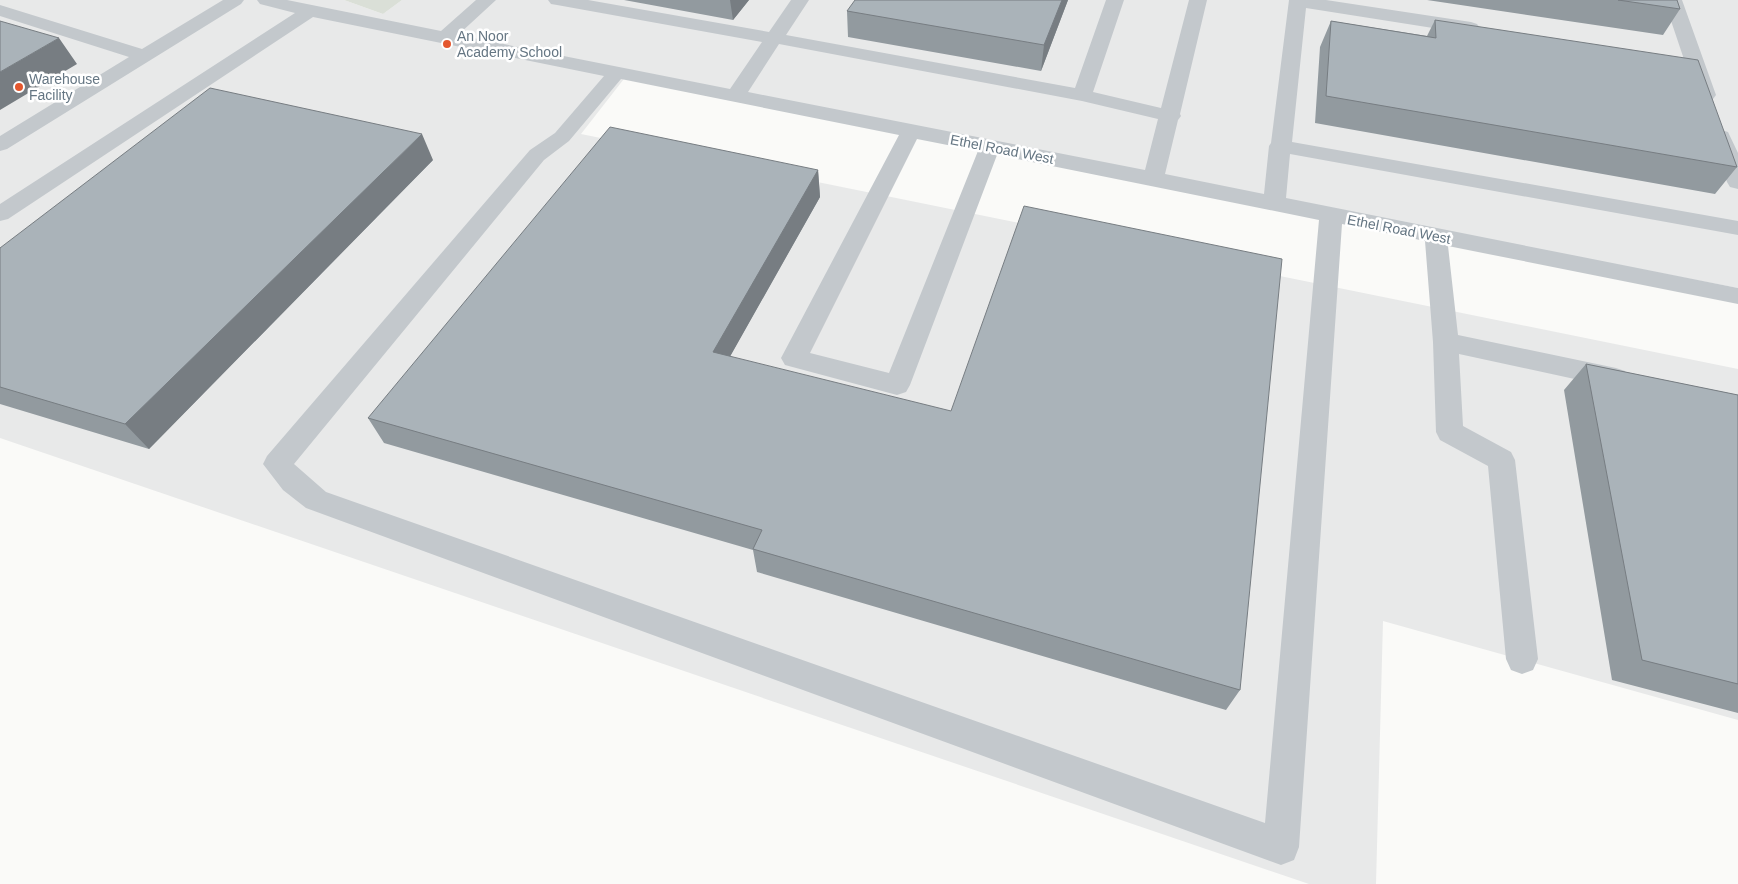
<svg xmlns="http://www.w3.org/2000/svg" width="1738" height="884" font-family="Arial,sans-serif">
  <style>
    .built { fill: #e8e9e9 }
    .green { fill: #dadfd7 }
    .lines { fill: none; stroke-linecap: round; stroke-linejoin: round }
    .minor { fill: #c3c8cc; fill-rule: evenodd }
    .wall { fill: #929a9f }
    .shaded-wall { fill: #777d82 }
    .building { fill: #aab3b9; stroke: #777d82 }
    .poi-dot { fill: #e4572e; stroke: #fff; stroke-width: 2 }
    .labels { text-anchor: middle; stroke-width: 5; stroke-linejoin: round; paint-order: stroke }
    .far-poi-label { font-size: 14px; fill: #657683; stroke: #fff; text-anchor: start }
    .far-street-label { font-size: 14px; fill: #657683; stroke: #fff }
  </style>
  <rect width="100%" height="100%" fill="#fafaf8"/>
  <path class="built" d="M 0,0 L 344,0 L 383,14 L 402,0 L 1738,0 L 1738,288 L 627,75 L 581,134 L 1738,369 L 1738,720 L 1383,621 L 1376,884 L 1309,884 L 0,438 Z"/>
  <path class="green" d="M 344,0 L 402,0 L 383,14 Z"/>
  <g class="lines">
    <path class="minor" d="M 223,0 L 244,0 L 241,4 L 7,149 L 0,151 L 0,136 L 129,57 L 0,16 L 0,5 L 142,49 Z
      M 257,0 L 287,0 L 441,31 L 476,0 L 496,0 L 458,35 L 730,89 L 762,42 L 557,5 L 551,4 L 548,0 L 588,0 L 769,32 L 791,0 L 809,0 L 786,35 L 1075,88 L 1106,0 L 1124,0 L 1093,92 L 1161,108 L 1189,0 L 1207,0 L 1180,114 L 1181,116 L 1178,120 L 1165,174 L 1264,194 L 1269,146 L 1271,143 L 1289,0 L 1326,0 L 1471,22 L 1477,24 L 1480,28 L 1477,32 L 1471,34 L 1306,8 L 1292,142 L 1738,221 L 1738,235 L 1290,154 L 1286,198 L 1738,288 L 1738,304 L 1448,246 L 1458,335 L 1616,368 L 1625,371 L 1629,378 L 1625,385 L 1616,388 L 1459,354 L 1463,426 L 1511,452 L 1515,460 L 1538,659 L 1533,670 L 1522,674 L 1511,670 L 1506,659 L 1488,466 L 1440,440 L 1436,432 L 1433,342 L 1425,241 L 1342,224 L 1299,847 L 1294,860 L 1281,865 L 306,508 L 283,490 L 263,464 L 267,456 L 530,150 L 555,133 L 604,76 L 313,17 L 8,219 L 0,221 L 0,204 L 295,13 L 260,4 ZM 779,44 L 1082,101 L 1158,119 L 1145,170 L 748,92 ZM 621,79 L 899,135 L 781,358 L 785,365 L 897,395 L 906,392 L 910,385 L 997,155 L 1319,220 L 1265,823 L 326,492 L 294,464 L 544,160 L 569,141 ZM 917,139 L 978,151 L 889,373 L 810,353 Z
      M 1664,0 L 1682,0 L 1716,95 L 1713,99 L 1699,99 L 1696,95 Z
      M 1721,130 L 1728,132 L 1738,153 L 1738,189 L 1730,187 L 1727,182 L 1711,136 L 1714,132 Z"/>
  </g>
  <path class="wall" d="M 624,0 L 749,0 L 733,20 Z
    M 1068,0 L 1041,71 L 848,37 L 847,11 Z
    M 1427,0 L 1677,0 L 1680,9 L 1663,35 Z
    M 1435,20 L 1737,167 L 1715,194 L 1315,123 L 1320,47 L 1331,21 L 1427,36 Z
    M 433,160 L 149,449 L 0,404 L 0,248 Z
    M 818,170 L 820,197 L 730,356 L 1240,690 L 1226,710 L 757,572 L 753,550 L 384,443 L 368,418 Z
    M 1586,364 L 1738,395 L 1738,713 L 1612,680 L 1564,390 Z"/>
  <path class="shaded-wall" d="M 730,0 L 749,0 L 733,20 Z
    M 1062,0 L 1068,0 L 1041,71 L 1044,45 Z
    M 59,38 L 77,64 L 0,110 L 0,72 Z
    M 422,134 L 433,160 L 149,449 L 125,424 Z
    M 818,170 L 820,197 L 718,378 L 713,352 Z"/>
  <path class="building" d="M 855,0 L 1062,0 L 1044,45 L 847,11 Z
    M 1618,0 L 1677,0 L 1680,9 Z
    M 1435,20 L 1698,60 L 1737,167 L 1326,96 L 1331,21 L 1436,38 Z
    M 0,21 L 59,38 L 0,72 Z
    M 210,88 L 422,134 L 125,424 L 0,387 L 0,248 Z
    M 610,127 L 818,170 L 713,352 L 951,411 L 1024,206 L 1282,259 L 1240,690 L 753,549 L 762,530 L 368,418 Z
    M 1586,364 L 1738,395 L 1738,684 L 1642,660 Z"/>
  <g class="poi-dot">
    <circle cx="447" cy="44" r="5"/>
    <circle cx="19" cy="87" r="5"/>
  </g>
  <g class="labels">
    <g class="far-poi-label">
      <text x="457" y="41">An Noor<tspan x="457" dy="16">Academy School</tspan></text>
      <text x="29" y="84">Warehouse<tspan x="29" dy="16">Facility</tspan></text>
    </g>
    <g class="far-street-label">
      <text transform="translate(1002 149) rotate(11)" y="5">Ethel Road West</text>
      <text transform="translate(1399 229) rotate(11)" y="5">Ethel Road West</text>
    </g>
  </g>
</svg>
